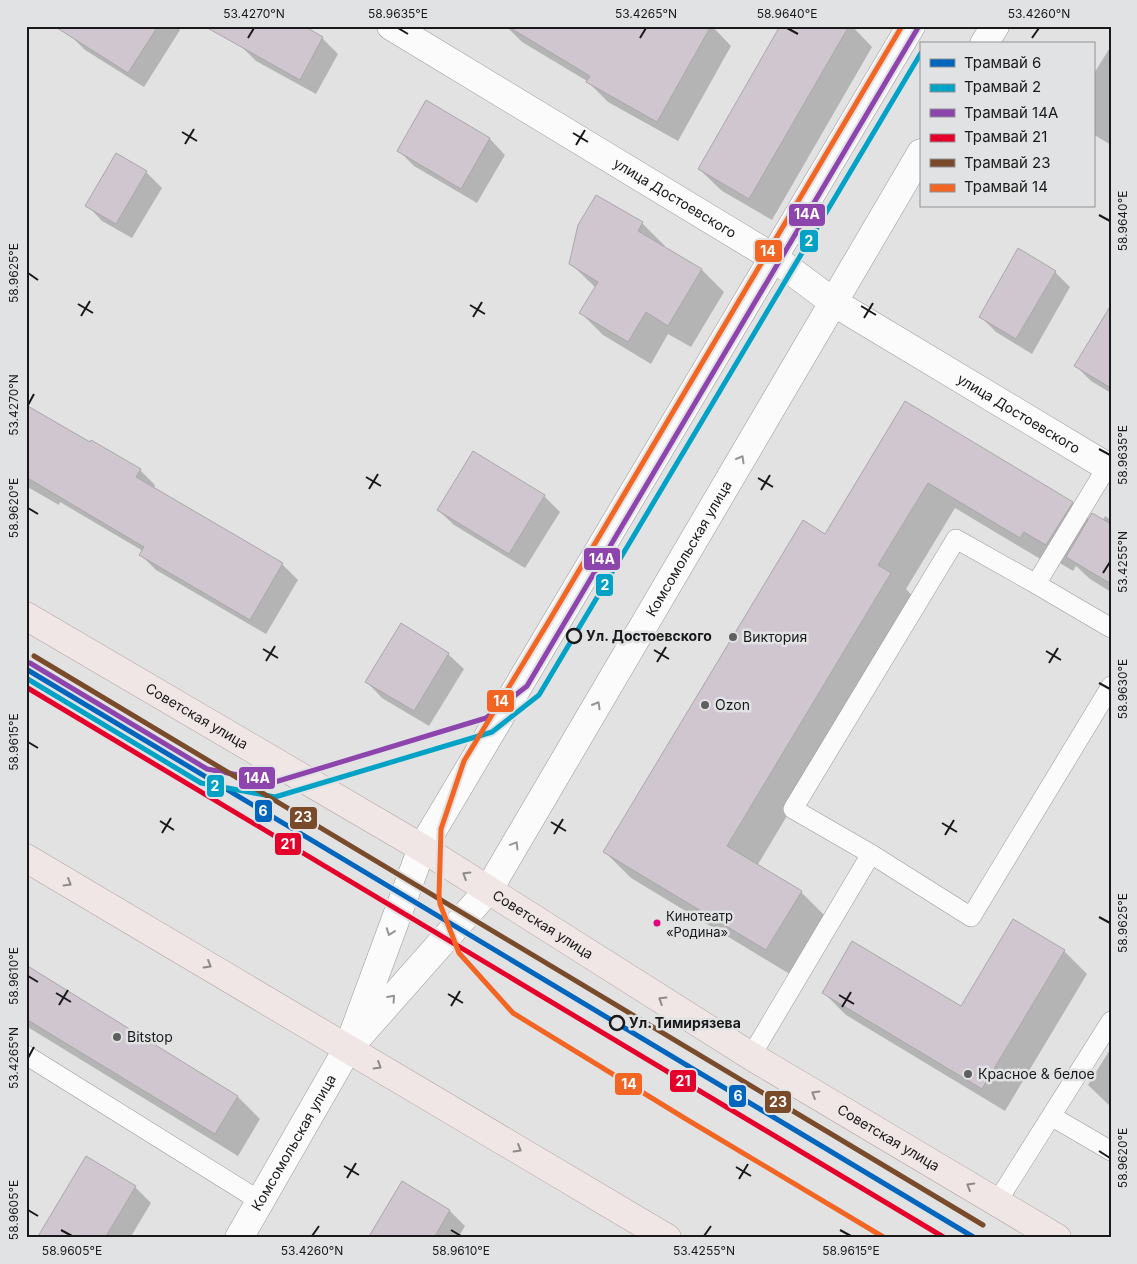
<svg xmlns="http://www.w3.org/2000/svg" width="1137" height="1264" font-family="Inter,sans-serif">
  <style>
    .shadow { fill: #0003 }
    .building { fill: #d0c6d0; stroke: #a9a8a9 }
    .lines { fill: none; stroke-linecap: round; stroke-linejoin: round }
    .service-casing { stroke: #989899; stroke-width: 20 }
    .minor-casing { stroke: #989899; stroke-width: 29 }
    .tertiary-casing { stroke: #989899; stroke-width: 29 }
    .secondary-casing { stroke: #989899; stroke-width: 29 }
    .primary-casing { stroke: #b3a3a3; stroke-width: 29 }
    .service { stroke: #fbfbfb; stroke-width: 19 }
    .minor { stroke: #fbfbfb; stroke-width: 28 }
    .tertiary { stroke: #fbfbfb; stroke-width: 28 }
    .secondary { stroke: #fbfbfb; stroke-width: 28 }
    .primary { stroke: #f0e6e6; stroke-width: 28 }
    .tram-1-casing { stroke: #e1e2e3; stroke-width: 9 }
    .tram-2-casing { stroke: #e1e2e3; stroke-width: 9 }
    .tram-3-casing { stroke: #e1e2e3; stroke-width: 9 }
    .tram-4-casing { stroke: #e1e2e3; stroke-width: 9 }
    .tram-5-casing { stroke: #e1e2e3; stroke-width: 9 }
    .tram-6-casing { stroke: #e1e2e3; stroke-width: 9 }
    .tram-1 { stroke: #0065bd; stroke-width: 5 }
    .tram-2 { stroke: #01a2c5; stroke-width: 5 }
    .tram-3 { stroke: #8e44ad; stroke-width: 5 }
    .tram-4 { stroke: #e4002b; stroke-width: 5 }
    .tram-5 { stroke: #7a4b2a; stroke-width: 5 }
    .tram-6 { stroke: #f26522; stroke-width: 5 }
    .oneway { stroke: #959596 }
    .oneway2 { stroke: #8f8a8a }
    .ticks { fill: none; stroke: #19191a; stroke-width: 2 }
    .stop-dot { fill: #e1e2e3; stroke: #19191a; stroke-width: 2.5 }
    .poi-dot { fill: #5f5f60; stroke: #e1e2e3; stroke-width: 2 }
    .bus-dot { fill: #e5007d; stroke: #e1e2e3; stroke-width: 2 }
    .labels { text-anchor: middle; stroke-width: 5; stroke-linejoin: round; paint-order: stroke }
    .bus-label { font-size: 13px; fill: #19191a; stroke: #e1e2e3; text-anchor: start }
    .street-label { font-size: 14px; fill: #19191a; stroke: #e1e2e3 }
    .stop-label { font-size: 14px; font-weight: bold; fill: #19191a; stroke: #e1e2e3; text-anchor: start }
    .poi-label { font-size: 14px; fill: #19191a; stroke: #e1e2e3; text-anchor: start }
    .line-badge { stroke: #e1e2e3; stroke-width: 2 }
    .badge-label { font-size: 14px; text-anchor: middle; font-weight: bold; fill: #fff }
    .neatline { fill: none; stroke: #19191a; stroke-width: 2 }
    .ticks-label { font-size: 12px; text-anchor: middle; fill: #19191a }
  </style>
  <rect width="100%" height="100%" fill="#e2e2e2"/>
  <path class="shadow" d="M 75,26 L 177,26 L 180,30 L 144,87 L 85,50 L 70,35 Z
    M 506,26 L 712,26 L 731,46 L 678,141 L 608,102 L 587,81 L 522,42 Z
    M 782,26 L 852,26 L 872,47 L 772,220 L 722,191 L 699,169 Z
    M 322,38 L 338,54 L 316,94 L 256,61 L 241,46 Z
    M 1111,46 L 1111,145 L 1093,134 L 1093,75 Z
    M 427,102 L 490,139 L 505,155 L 477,203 L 414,166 L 398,150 Z
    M 146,172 L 162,188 L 132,238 L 102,221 L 87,205 Z
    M 642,223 L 665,246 L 664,247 L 702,270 L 724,292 L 691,347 L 668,334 L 651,364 L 603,335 L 581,313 L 596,288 L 571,264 Z
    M 1055,272 L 1070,287 L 1032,354 L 996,332 L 980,316 Z
    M 1111,328 L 1111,393 L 1091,381 L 1076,366 Z
    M 906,402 L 1072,503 L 1090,520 L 1102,521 L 1105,516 L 1111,520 L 1111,592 L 1090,579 L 1076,566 L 1073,571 L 1050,557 L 1047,563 L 955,508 L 906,589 L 916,600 L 757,866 L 801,892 L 827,918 L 793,976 L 631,878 L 605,852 L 826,535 Z
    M 26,410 L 140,470 L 155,485 L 154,489 L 282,564 L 298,580 L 266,634 L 156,570 L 141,555 L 143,551 L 60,502 L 59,505 L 26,486 Z
    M 544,496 L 560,512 L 525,568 L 454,525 L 438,510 Z
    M 448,654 L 464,669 L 429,726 L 382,698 L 367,682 Z
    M 1014,921 L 1064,951 L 1087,974 L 1005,1111 L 846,1015 L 823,992 L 961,1008 Z
    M 26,967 L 238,1097 L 260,1119 L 238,1156 L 26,1026 Z
    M 1111,1048 L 1111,1107 L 1088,1085 Z
    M 86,1158 L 135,1187 L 151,1203 L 130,1238 L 38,1238 Z
    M 402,1182 L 450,1211 L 465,1226 L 458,1238 L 379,1238 Z"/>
  <path class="building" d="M 54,26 L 158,26 L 128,73 Z
    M 204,26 L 304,26 L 323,37 L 300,80 Z
    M 507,26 L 711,26 L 657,122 L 586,82 L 590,76 Z
    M 780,26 L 849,26 L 749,199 L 698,169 Z
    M 426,100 L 490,138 L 461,189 L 397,151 Z
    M 116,153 L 147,171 L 116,224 L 85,206 Z
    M 596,195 L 643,222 L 638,231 L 702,269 L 668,326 L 646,312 L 628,342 L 579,313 L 598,282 L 569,264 L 578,225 Z
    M 1018,248 L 1056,271 L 1016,339 L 979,317 Z
    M 1111,305 L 1111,388 L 1074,366 Z
    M 905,401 L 1073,502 L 1046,545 L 1024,532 L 1020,538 L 928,483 L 878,565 L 891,573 L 727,846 L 802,891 L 766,950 L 603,852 L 803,520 L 825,534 Z
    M 26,405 L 90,442 L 91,440 L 141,469 L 136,477 L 283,563 L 250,620 L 139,555 L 144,547 L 26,477 Z
    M 473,451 L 545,495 L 509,554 L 437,510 Z
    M 1092,513 L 1111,524 L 1111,584 L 1066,557 Z
    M 401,623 L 449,653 L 414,711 L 365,682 Z
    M 1013,919 L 1065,950 L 982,1089 L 822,993 L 852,941 L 961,1006 Z
    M 26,965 L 238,1096 L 215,1134 L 26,1019 Z
    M 86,1156 L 136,1186 L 105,1238 L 37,1238 Z
    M 402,1181 L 450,1210 L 434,1238 L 368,1238 Z"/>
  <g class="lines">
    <defs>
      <path id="service" d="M 1036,584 L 1111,628
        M 871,854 L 793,809 L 956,539 L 1036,584 L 1107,467
        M 26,1055 L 260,1201
        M 751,1056 L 871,854 L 971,917 L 1111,686
        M 1051,1116 L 1111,1151
        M 997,1202 L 1111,1021"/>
      <g id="minor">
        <path id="s1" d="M 391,26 L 774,258 L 833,302 L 1111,469"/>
      </g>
      <g id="tertiary">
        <path id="s2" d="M 239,1238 L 348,1048"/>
      </g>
      <g id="secondary">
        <path d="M 984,44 L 995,26"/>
        <path id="s3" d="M 359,1036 L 489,889 L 921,153"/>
        <path d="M 348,1048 L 422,848 L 911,26"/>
      </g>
      <g id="primary">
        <path id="s4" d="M 26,616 L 422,848 L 751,1056 L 1057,1238"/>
        <path d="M 26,858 L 667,1238"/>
      </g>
    </defs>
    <use href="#service" class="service-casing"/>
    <use href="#minor" class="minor-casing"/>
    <use href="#tertiary" class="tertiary-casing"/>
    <use href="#secondary" class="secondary-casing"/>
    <use href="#primary" class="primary-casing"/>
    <use href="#service" class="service"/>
    <use href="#minor" class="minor"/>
    <use href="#tertiary" class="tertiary"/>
    <use href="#secondary" class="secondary"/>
    <use href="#primary" class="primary"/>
    <defs>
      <path id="tram-1" d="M 26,669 L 975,1238"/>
      <path id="tram-2" d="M 26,678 L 201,783 L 275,797 L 492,732 L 539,695 L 921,53"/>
      <path id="tram-3" d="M 30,663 L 207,769 L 275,782 L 486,718 L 527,686 L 919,26"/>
      <path id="tram-4" d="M 26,687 L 945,1238"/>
      <path id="tram-5" d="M 34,656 L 983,1225"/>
      <path id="tram-6" d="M 885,1238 L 686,1119 L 513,1013 L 459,953 L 440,904 L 439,895 L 441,829 L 464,761 L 549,621 L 902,26"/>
    </defs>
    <use href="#tram-1" class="tram-1-casing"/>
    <use href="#tram-2" class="tram-2-casing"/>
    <use href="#tram-3" class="tram-3-casing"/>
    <use href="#tram-4" class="tram-4-casing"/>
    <use href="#tram-5" class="tram-5-casing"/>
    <use href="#tram-6" class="tram-6-casing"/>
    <use href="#tram-1" class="tram-1"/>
    <use href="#tram-2" class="tram-2"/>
    <use href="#tram-3" class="tram-3"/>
    <use href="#tram-4" class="tram-4"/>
    <use href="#tram-5" class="tram-5"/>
    <use href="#tram-6" class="tram-6"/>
  </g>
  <defs><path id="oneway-chevron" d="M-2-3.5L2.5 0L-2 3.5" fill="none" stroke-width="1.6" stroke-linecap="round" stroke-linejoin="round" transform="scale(1.25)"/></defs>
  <g class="oneway">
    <use href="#oneway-chevron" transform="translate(741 459) rotate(-60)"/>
    <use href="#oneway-chevron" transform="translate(597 705) rotate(-60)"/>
    <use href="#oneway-chevron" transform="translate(515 845) rotate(-59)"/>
    <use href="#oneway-chevron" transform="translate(390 932) rotate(110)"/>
    <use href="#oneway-chevron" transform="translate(392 998) rotate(-48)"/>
  </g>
  <g class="oneway2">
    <use href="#oneway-chevron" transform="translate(466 875) rotate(-148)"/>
    <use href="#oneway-chevron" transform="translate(68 883) rotate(31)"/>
    <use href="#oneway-chevron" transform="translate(208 965) rotate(31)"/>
    <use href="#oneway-chevron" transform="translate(662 1000) rotate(-148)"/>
    <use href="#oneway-chevron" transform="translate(378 1066) rotate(31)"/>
    <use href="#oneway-chevron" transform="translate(815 1094) rotate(-149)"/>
    <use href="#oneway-chevron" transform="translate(518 1149) rotate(31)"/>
    <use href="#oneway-chevron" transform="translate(970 1186) rotate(-149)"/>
  </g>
  <path class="ticks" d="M 398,28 L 408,34M 787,28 L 798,34M 248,38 L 254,28M 640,38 L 646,28M 1032,38 L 1039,28M 182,132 L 197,141M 573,133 L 588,142M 185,144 L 194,129M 576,145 L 585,130M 1099,215 L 1110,221M 28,273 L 38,280M 78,304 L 93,313M 470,305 L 485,314M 861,306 L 876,315M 81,316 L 90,301M 473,317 L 482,302M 864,318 L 873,303M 28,405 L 34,394M 1099,449 L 1110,455M 366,477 L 381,486M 758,478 L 773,487M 369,489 L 378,474M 761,490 L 770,475M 28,508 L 38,514M 1103,573 L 1110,562M 263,649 L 278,658M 654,650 L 669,659M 1046,651 L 1061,660M 266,661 L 275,646M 657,662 L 666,647M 1049,663 L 1058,648M 1099,683 L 1110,689M 28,742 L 38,748M 160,821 L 174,830M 551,822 L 566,831M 942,823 L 957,832M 162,833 L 171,818M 554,834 L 563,819M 945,835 L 954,820M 1099,917 L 1110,923M 28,976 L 38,982M 56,993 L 71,1002M 448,994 L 463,1003M 839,995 L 854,1004M 59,1005 L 68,990M 451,1006 L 460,991M 842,1007 L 851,992M 28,1058 L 34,1047M 1099,1151 L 1110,1158M 344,1166 L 359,1175M 736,1167 L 751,1176M 347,1178 L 356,1163M 739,1179 L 748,1164M 28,1210 L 38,1216M 61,1230 L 72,1236M 451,1230 L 461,1236M 840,1230 L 851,1236M 312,1236 L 319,1226M 704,1236 L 711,1226"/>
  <g class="stop-dot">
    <circle cx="574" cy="636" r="7"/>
    <circle cx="617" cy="1023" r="7"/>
  </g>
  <g class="poi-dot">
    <circle cx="733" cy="637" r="5"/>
    <circle cx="705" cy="705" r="5"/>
    <circle cx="117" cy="1037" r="5"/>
    <circle cx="968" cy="1074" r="5"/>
  </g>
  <circle class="bus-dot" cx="657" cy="923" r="4.5"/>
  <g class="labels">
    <g class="bus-label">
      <text x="666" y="921">Кинотеатр<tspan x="666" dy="16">«Родина»</tspan></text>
    </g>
    <g class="street-label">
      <text dy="5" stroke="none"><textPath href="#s1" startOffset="332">улица Достоевского</textPath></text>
      <text dy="5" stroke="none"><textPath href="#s1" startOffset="738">улица Достоевского</textPath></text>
      <text dy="5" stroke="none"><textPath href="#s3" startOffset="591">Комсомольская улица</textPath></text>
      <text dy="5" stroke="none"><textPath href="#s4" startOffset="198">Советская улица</textPath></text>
      <text dy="5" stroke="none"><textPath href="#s4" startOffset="602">Советская улица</textPath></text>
      <text dy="5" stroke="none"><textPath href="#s4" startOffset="1008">Советская улица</textPath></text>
      <text dy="5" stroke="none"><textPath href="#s2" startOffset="110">Комсомольская улица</textPath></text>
    </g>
    <g class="stop-label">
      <text x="586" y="641">Ул. Достоевского</text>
      <text x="629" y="1028">Ул. Тимирязева</text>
    </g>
    <g class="poi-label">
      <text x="743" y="642">Виктория</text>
      <text x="715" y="710">Ozon</text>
      <text x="127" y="1042">Bitstop</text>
      <text x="978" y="1079">Красное &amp; белое</text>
    </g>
  </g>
  <g class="line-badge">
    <rect x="788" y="203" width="38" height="24" rx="5" fill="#8e44ad"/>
    <rect x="799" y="229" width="20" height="24" rx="5" fill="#01a2c5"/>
    <rect x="754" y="239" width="29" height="24" rx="5" fill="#f26522"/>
    <rect x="583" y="547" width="38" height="24" rx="5" fill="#8e44ad"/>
    <rect x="595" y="573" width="19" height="24" rx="5" fill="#01a2c5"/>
    <rect x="486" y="689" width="29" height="24" rx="5" fill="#f26522"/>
    <rect x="238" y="766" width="38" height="24" rx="5" fill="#8e44ad"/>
    <rect x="206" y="774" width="19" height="24" rx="5" fill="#01a2c5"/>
    <rect x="254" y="799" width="19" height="24" rx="5" fill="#0065bd"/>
    <rect x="289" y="806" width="29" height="24" rx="5" fill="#7a4b2a"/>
    <rect x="274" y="832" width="28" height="24" rx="5" fill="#e4002b"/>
    <rect x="669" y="1069" width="28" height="24" rx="5" fill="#e4002b"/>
    <rect x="614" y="1072" width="29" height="24" rx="5" fill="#f26522"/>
    <rect x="728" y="1084" width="19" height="24" rx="5" fill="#0065bd"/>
    <rect x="764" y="1090" width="28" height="24" rx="5" fill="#7a4b2a"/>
  </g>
  <g class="badge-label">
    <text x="807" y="219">14А</text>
    <text x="809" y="246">2</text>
    <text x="768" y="256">14</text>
    <text x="602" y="564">14А</text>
    <text x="605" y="590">2</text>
    <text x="501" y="706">14</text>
    <text x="257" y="783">14А</text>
    <text x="215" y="791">2</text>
    <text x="263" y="816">6</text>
    <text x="303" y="822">23</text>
    <text x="288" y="849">21</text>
    <text x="683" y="1086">21</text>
    <text x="629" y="1089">14</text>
    <text x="738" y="1101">6</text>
    <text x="778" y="1107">23</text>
  </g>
  <rect width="1137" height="1264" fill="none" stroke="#e1e2e3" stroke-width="55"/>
  <rect x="920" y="42" width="175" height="165" fill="#e1e2e3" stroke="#919293"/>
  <rect x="930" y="59" width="25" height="8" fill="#0065bd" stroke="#919293"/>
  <text x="964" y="68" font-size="15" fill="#19191a">Трамвай 6</text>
  <rect x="930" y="84" width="25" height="8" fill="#01a2c5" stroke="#919293"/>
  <text x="964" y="92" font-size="15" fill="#19191a">Трамвай 2</text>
  <rect x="930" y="109" width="25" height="8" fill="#8e44ad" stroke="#919293"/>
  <text x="964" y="118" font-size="15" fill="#19191a">Трамвай 14А</text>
  <rect x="930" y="134" width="25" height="8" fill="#e4002b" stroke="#919293"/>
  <text x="964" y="142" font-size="15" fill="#19191a">Трамвай 21</text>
  <rect x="930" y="159" width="25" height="8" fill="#7a4b2a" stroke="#919293"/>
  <text x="964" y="168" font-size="15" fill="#19191a">Трамвай 23</text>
  <rect x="930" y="184" width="25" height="8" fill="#f26522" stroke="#919293"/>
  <text x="964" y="192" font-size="15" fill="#19191a">Трамвай 14</text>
  <rect x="28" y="28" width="1082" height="1208" class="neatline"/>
  <g class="ticks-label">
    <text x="254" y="18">53.4270°N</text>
    <text x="398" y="18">58.9635°E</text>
    <text x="646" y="18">53.4265°N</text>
    <text x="787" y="18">58.9640°E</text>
    <text x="1039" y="18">53.4260°N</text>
    <text transform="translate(1123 221) rotate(-90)" y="4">58.9640°E</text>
    <text transform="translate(14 273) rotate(-90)" y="4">58.9625°E</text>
    <text transform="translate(14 405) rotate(-90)" y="4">53.4270°N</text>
    <text transform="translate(1123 455) rotate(-90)" y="4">58.9635°E</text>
    <text transform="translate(14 508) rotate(-90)" y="4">58.9620°E</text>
    <text transform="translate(1123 562) rotate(-90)" y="4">53.4255°N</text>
    <text transform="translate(1123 689) rotate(-90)" y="4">58.9630°E</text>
    <text transform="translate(14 742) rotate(-90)" y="4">58.9615°E</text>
    <text transform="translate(1123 923) rotate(-90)" y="4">58.9625°E</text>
    <text transform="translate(14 976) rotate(-90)" y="4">58.9610°E</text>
    <text transform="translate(14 1058) rotate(-90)" y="4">53.4265°N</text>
    <text transform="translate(1123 1158) rotate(-90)" y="4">58.9620°E</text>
    <text transform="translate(14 1210) rotate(-90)" y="4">58.9605°E</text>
    <text x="72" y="1255">58.9605°E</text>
    <text x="312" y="1255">53.4260°N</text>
    <text x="461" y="1255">58.9610°E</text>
    <text x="704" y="1255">53.4255°N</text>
    <text x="851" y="1255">58.9615°E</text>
  </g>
</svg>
